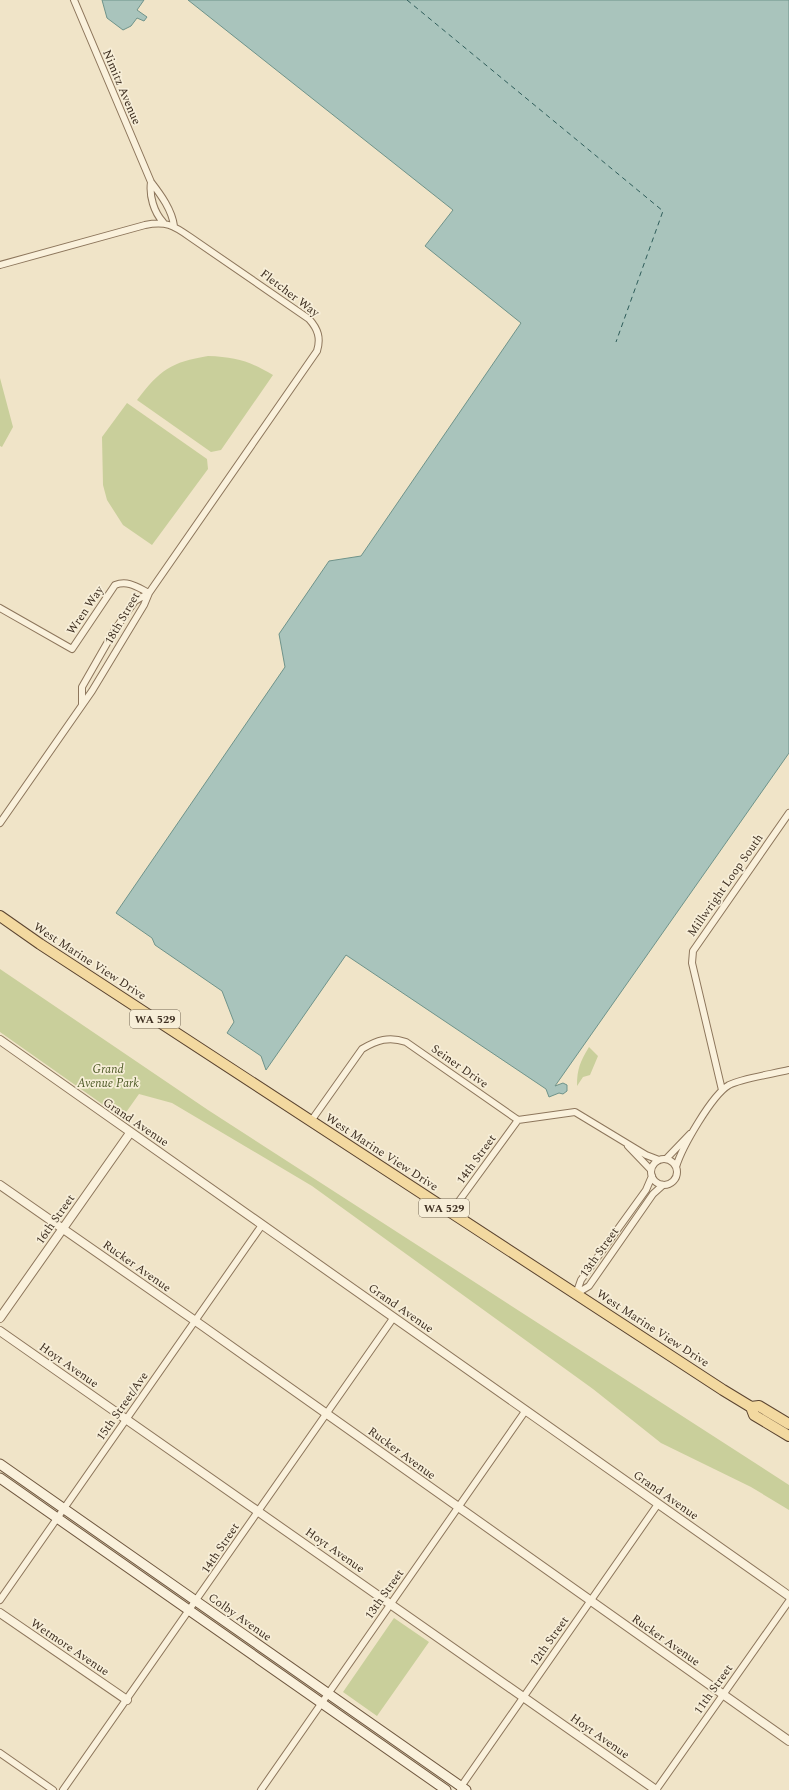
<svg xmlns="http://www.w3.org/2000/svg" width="789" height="1790" font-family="Spectral,serif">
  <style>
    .green { fill: #c9cf9b }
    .water { fill: #a9c4bc; stroke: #6f938a }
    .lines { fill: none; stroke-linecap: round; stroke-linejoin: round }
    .ferry { stroke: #2f5d5a; stroke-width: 1; stroke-dasharray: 5 4; stroke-linecap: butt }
    .minor-casing { stroke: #8d765c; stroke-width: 8 }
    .tertiary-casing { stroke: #8d765c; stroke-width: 10 }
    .secondary-casing { stroke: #6f573f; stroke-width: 11 }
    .primary-casing { stroke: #5b4430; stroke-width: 12 }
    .minor { stroke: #faf1dc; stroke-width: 6 }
    .tertiary { stroke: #faf1dc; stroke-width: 8 }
    .secondary { stroke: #faf1dc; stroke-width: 9 }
    .primary { stroke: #f3d9a0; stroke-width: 10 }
    .labels { text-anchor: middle; stroke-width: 3.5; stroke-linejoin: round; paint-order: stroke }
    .shield { fill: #f7eed8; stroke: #756857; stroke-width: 1 }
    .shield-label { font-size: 11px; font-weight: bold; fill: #3d2e20 }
    .street-label { font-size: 12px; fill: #3d2e20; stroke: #f7eed8 }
    .park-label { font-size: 12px; font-style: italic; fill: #4d5a26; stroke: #f7eed8 }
  </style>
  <rect width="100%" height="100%" fill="#f0e4c8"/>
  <path class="green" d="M 208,356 C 236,357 249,361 273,375 L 221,450 L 211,452 L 137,400 C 160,370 171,362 208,356 Z
    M 0,378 L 13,427 L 2,447 L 0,446 Z
    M 127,403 L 207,459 L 208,469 L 152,545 L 123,525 L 107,500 L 103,485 L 102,437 Z
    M 0,969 L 208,1110 L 789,1485 L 789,1510 L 751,1487 L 661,1443 L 593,1389 L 312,1186 L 172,1103 L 139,1094 L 122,1118 L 0,1032 Z
    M 589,1047 L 598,1056 L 590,1075 L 583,1077 L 577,1086 C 577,1069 580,1062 589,1047 Z
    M 394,1618 L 429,1642 L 377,1716 L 343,1692 Z"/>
  <path class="water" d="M 102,0 L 144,0 L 137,10 L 147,17 L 144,21 L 137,18 L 131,26 L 123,30 L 107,18 Z
    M 188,0 L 789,0 L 789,753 L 555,1086 L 563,1083 L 567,1085 L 567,1091 L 563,1094 L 559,1093 L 549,1097 L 546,1089 L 346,955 L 266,1070 L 261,1056 L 227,1033 L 234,1022 L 222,991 L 155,945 L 152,938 L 116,913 L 285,667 L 279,634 L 329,561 L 361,556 L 521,323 L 425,246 L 453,210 Z"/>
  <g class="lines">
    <path class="ferry" d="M 407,0 L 663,211 L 616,342"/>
    <defs>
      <path id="minor" d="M 74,0 L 151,182 C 161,195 172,210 174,226
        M 151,182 C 149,196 154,212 163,222
        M 0,265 L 145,225 C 166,221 173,225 190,237 L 309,319 C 318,329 321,338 317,351 L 149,593 L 144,605 L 92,691 L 0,823
        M 0,608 L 72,649 L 115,585 C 128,580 137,587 149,593
        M 82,704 L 82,687 L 114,631 L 135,601 L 149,593
        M 722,1090 L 692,963 L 693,951 L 789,813
        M 311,1121 L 362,1049 C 377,1040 389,1036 406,1042 L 518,1120 L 575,1112 L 646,1155 L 659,1160
        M 628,1146 L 651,1170
        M 666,1159 L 690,1134
        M651 1172a13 13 0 1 1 26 0a13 13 0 1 1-26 0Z
        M 676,1167 C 682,1147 712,1095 729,1085 C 743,1078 773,1074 789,1070
        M 451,1212 L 518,1120
        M 576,1294 L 589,1286 L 653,1194 L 663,1185
        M 576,1294 L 581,1280 L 646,1190 L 652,1176
        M 0,1600 L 262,1225
        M 0,1753 L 53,1790
        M 460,1788 L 658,1504
        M 63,1790 L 394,1317
        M 261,1790 L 526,1410
        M 656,1790 L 789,1601"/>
      <path id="tertiary" d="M 0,1040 L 789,1596
        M 0,1185 L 204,1327 L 789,1741
        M 0,1318 L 130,1133
        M 0,1331 L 656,1790
        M 0,1613 L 127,1700"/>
      <path id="secondary" d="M 0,1464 L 466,1790
        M 0,1478 L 446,1790"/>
      <path id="primary" d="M 0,916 L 40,944 L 723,1390 L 751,1407 L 759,1406 L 789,1424
        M 751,1407 L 754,1415 L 789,1436"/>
    </defs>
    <use href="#minor" class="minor-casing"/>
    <use href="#tertiary" class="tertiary-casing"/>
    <use href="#secondary" class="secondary-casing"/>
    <use href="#primary" class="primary-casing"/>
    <use href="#minor" class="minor"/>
    <use href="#tertiary" class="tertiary"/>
    <use href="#secondary" class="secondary"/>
    <use href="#primary" class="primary"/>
  </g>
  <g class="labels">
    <g class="shield">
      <rect x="130" y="1010" width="50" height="18" rx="3"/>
      <rect x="419" y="1199" width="50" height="18" rx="3"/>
    </g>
    <g class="shield-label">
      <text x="155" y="1023">WA 529</text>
      <text x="444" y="1212">WA 529</text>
    </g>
    <g class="street-label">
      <text transform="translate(122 87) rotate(67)" y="4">Nimitz Avenue</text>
      <text transform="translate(290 293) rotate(37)" y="4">Fletcher Way</text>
      <text transform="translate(85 610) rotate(-56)" y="4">Wren Way</text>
      <text transform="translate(122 618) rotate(-60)" y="4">18th Street</text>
      <text transform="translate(725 885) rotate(-55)" y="4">Millwright Loop South</text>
      <text transform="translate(90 961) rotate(33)" y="4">West Marine View Drive</text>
      <text transform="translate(460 1066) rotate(35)" y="4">Seiner Drive</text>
      <text transform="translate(136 1122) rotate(34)" y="4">Grand Avenue</text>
      <text transform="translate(382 1152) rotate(33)" y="4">West Marine View Drive</text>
      <text transform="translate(476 1159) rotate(-54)" y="4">14th Street</text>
      <text transform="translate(55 1219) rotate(-55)" y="4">16th Street</text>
      <text transform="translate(599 1252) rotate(-55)" y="4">13th Street</text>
      <text transform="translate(137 1266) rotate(35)" y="4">Rucker Avenue</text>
      <text transform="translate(401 1308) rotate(35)" y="4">Grand Avenue</text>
      <text transform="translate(653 1328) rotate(33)" y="4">West Marine View Drive</text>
      <text transform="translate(69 1365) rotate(35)" y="4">Hoyt Avenue</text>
      <text transform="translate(122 1406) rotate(-55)" y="4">15th Street/Ave</text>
      <text transform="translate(402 1453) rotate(36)" y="4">Rucker Avenue</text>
      <text transform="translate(666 1495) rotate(35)" y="4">Grand Avenue</text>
      <text transform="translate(220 1548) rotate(-56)" y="4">14th Street</text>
      <text transform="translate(335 1550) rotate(35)" y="4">Hoyt Avenue</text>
      <text transform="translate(384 1594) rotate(-55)" y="4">13th Street</text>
      <text transform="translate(240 1617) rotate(35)" y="4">Colby Avenue</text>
      <text transform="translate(666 1640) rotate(35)" y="4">Rucker Avenue</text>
      <text transform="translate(549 1641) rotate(-55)" y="4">12th Street</text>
      <text transform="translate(70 1647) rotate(34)" y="4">Wetmore Avenue</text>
      <text transform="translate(713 1689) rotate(-55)" y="4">11th Street</text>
      <text transform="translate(600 1736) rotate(35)" y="4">Hoyt Avenue</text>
    </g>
    <g class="park-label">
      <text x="108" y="1073">Grand<tspan x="108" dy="14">Avenue Park</tspan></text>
    </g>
  </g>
</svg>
